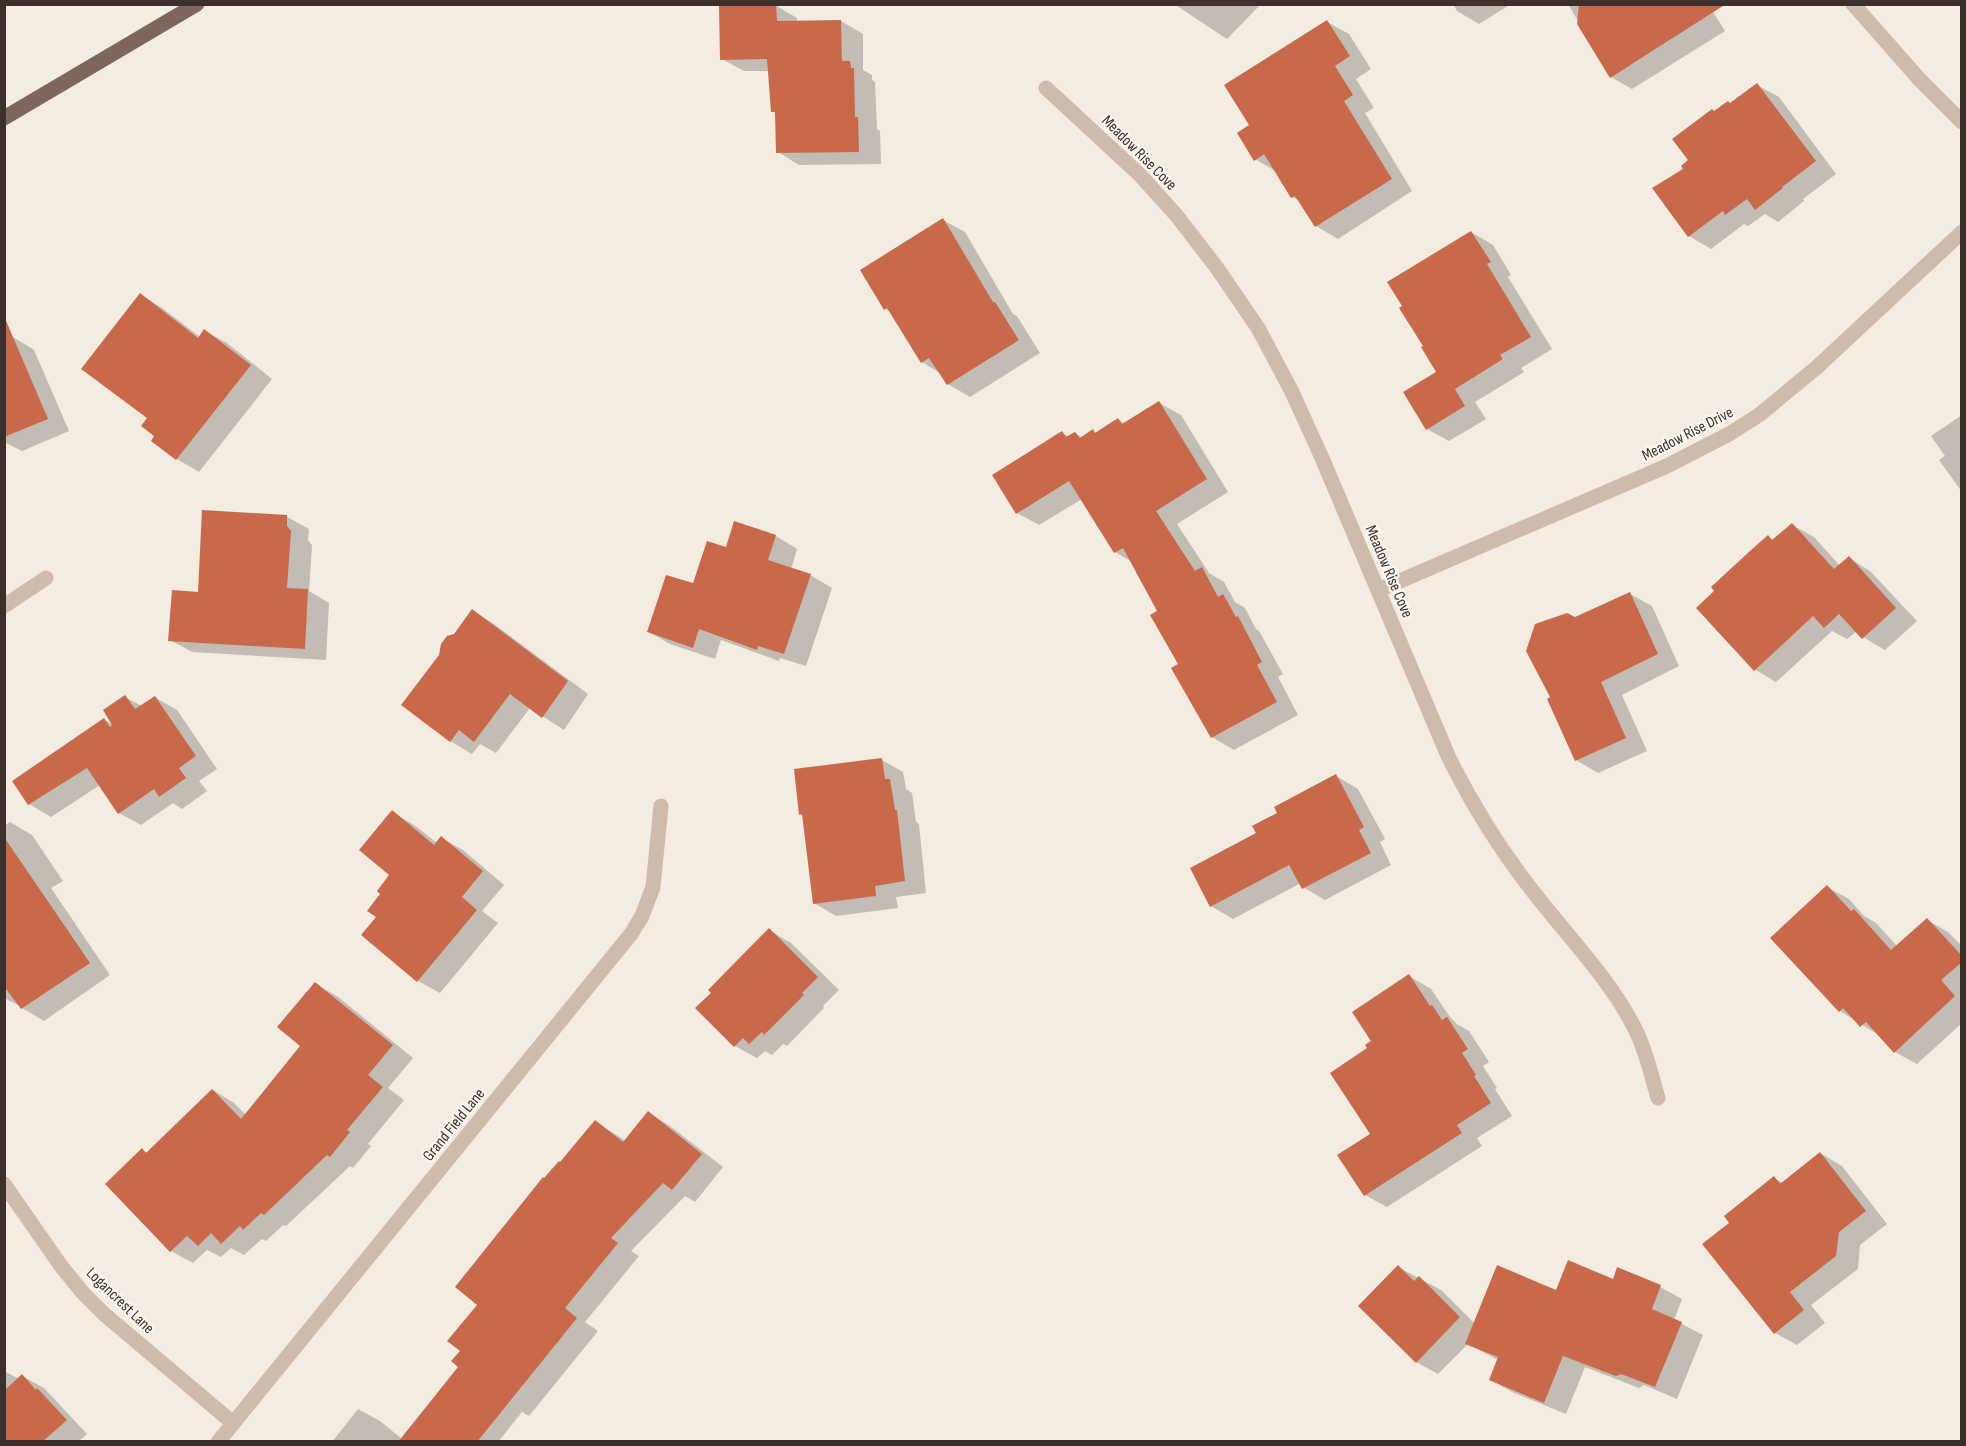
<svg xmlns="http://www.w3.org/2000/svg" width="1966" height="1446" font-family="'Sofia Sans Condensed',sans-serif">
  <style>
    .shadow { fill: #0003 }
    .building { fill: #c8694b }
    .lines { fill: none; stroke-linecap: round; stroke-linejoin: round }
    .street { stroke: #cdbbac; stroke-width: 15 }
    .primary { stroke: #7d675c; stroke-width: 15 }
    .labels { text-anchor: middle; stroke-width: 5; stroke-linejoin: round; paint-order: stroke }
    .street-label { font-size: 16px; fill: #3b302b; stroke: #fbf5ee }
  </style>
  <rect width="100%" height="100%" fill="#f4ebe1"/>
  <path class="shadow" d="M 1174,4 L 1261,4 L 1227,39 Z
    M 1453,4 L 1511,4 L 1479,24 L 1457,11 Z
    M 1568,4 L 1708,4 L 1725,31 L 1632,89 L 1611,77 Z
    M 775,5 L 797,18 L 797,22 L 841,21 L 863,34 L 863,70 L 872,75 L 872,80 L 875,82 L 877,129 L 880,131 L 881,164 L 799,165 L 778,152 L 777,114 L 772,111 L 769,71 L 744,71 L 722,59 Z
    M 1327,22 L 1349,34 L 1371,69 L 1356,79 L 1374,108 L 1365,113 L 1412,191 L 1338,239 L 1316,226 L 1300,201 L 1292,197 L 1277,172 L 1255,159 L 1251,125 Z
    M 1757,85 L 1779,97 L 1836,174 L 1803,199 L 1804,201 L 1778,222 L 1765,214 L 1748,226 L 1744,224 L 1711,249 L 1689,236 L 1685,169 L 1715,112 L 1731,104 Z
    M 943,220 L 965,232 L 1013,314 L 1017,316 L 1040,353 L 970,397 L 948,384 L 940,373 L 922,362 L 891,312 L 886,309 Z
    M 1471,232 L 1493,245 L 1511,275 L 1508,277 L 1552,349 L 1521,368 L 1524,372 L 1475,402 L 1486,419 L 1449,441 L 1427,429 L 1438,372 Z
    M 141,295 L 162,308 L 200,337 L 205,331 L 227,343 L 272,379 L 199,472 L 177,459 L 153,440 L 156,435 Z
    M 13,337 L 34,350 L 69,431 L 22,451 L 4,442 L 4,341 Z
    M 1159,403 L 1181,415 L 1228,492 L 1177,524 L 1209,573 L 1224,582 L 1235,602 L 1245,608 L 1256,629 L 1259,631 L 1283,674 L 1278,677 L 1298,715 L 1234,750 L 1212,737 L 1159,612 L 1132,562 L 1115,552 L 1082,499 L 1039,525 L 1017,513 L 1062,433 L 1070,437 L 1075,433 L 1083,438 L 1093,431 L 1097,434 L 1119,420 L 1125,424 Z
    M 1962,415 L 1962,492 L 1939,460 L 1945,456 L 1931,436 Z
    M 287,517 L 309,529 L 308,540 L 312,545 L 309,591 L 329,603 L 326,660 L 192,652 L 170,640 L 200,594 Z
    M 735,523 L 776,536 L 797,549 L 791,569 L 810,575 L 832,588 L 806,666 L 780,658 L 779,661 L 721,640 L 715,659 L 670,644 L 649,632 L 694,585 L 726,549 Z
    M 1792,525 L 1814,537 L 1840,566 L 1849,558 L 1870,571 L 1917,621 L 1885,650 L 1863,637 L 1857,631 L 1847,639 L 1832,631 L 1776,682 L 1754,669 L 1768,537 L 1775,541 Z
    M 1630,594 L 1652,606 L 1679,666 L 1622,695 L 1647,751 L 1598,773 L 1576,760 L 1575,618 Z
    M 473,611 L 494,624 L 588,694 L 564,730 L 530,708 L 496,753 L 480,744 L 472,754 L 450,741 L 441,655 Z
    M 125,697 L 142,706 L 156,698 L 177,710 L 217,769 L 199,781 L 207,791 L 182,809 L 173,803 L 141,825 L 119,813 L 100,785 L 51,817 L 29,804 L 14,781 L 104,720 L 114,725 Z
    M 882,760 L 903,772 L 906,789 L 912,793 L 916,822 L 919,824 L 926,893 L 896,897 L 898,908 L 836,916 L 814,903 L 803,816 L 800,814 Z
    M 1336,776 L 1358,789 L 1385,839 L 1380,842 L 1391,865 L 1325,900 L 1303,887 L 1301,883 L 1233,919 L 1211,906 L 1258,834 L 1279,814 Z
    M 392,812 L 414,825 L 437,843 L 441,838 L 463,850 L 504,885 L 482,911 L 498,923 L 440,993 L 418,981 L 363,935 L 378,917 L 382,894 L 391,875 Z
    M 10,822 L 32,835 L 63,881 L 51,888 L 110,975 L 44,1021 L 22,1008 L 19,1004 L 18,1005 L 4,998 L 4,826 Z
    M 1827,887 L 1849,899 L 1864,916 L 1876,923 L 1897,946 L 1927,920 L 1948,932 L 1962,946 L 1962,1023 L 1917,1064 L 1895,1052 L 1882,1037 L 1840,1011 Z
    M 769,930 L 791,943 L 839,990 L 823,1006 L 824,1008 L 787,1046 L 783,1044 L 772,1055 L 765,1051 L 757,1058 L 735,1046 Z
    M 1409,976 L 1431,989 L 1450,1017 L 1457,1024 L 1469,1031 L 1489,1062 L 1483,1066 L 1497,1088 L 1495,1089 L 1512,1116 L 1477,1138 L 1482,1146 L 1387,1207 L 1365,1195 L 1372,1135 L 1369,1049 Z
    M 315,984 L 337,996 L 413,1058 L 388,1088 L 404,1100 L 368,1144 L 371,1146 L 353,1168 L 350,1166 L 286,1226 L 283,1225 L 266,1241 L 262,1239 L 244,1255 L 231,1248 L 221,1257 L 207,1250 L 193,1263 L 171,1251 L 142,1150 L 148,1153 L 213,1090 L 234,1103 L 246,1115 L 302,1046 Z
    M 649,1113 L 670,1126 L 723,1167 L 695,1202 L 685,1196 L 631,1251 L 639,1256 L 585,1322 L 598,1331 L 529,1416 L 522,1412 L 498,1442 L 332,1442 L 358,1409 L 380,1421 L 402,1439 L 460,1367 L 462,1351 L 479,1305 L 561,1164 L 596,1122 L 626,1141 Z
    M 1820,1153 L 1842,1166 L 1887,1224 L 1860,1245 L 1858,1269 L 1811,1305 L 1825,1323 L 1797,1345 L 1775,1333 L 1731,1223 L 1774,1178 L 1783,1183 Z
    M 1398,1267 L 1441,1290 L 1475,1324 L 1557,1292 L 1614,1281 L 1660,1287 L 1682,1299 L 1674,1320 L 1703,1335 L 1677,1399 L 1644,1385 L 1639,1388 L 1585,1367 L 1566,1414 L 1512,1392 L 1491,1380 L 1498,1360 L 1468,1344 L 1438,1374 L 1416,1362 Z
    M 4,1371 L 19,1379 L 22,1376 L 44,1388 L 87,1434 L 78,1442 L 4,1442 Z"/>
  <path class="building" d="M 776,4 L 777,21 L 841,20 L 842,61 L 850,61 L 851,68 L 854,68 L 855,117 L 858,117 L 859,152 L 776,153 L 775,112 L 771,112 L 767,59 L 720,60 L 719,5 Z
    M 1579,4 L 1726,4 L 1610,78 L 1577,24 Z
    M 1327,20 L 1350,56 L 1335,66 L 1353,95 L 1344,101 L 1392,179 L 1315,227 L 1295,196 L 1291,198 L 1264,154 L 1254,161 L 1237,133 L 1249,125 L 1224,85 Z
    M 1757,83 L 1816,161 L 1782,187 L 1783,188 L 1755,210 L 1747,199 L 1725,215 L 1723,211 L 1688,237 L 1652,188 L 1683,169 L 1681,166 L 1688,160 L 1672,139 L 1712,109 L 1714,111 L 1728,101 L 1730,103 Z
    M 943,218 L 993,302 L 995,302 L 1019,340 L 947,385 L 929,358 L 921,363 L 887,308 L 884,310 L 860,270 Z
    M 1471,231 L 1491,262 L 1487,264 L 1531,337 L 1500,355 L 1503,359 L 1455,389 L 1465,406 L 1426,430 L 1403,392 L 1436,372 L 1421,347 L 1423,346 L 1399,308 L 1402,306 L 1387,282 Z
    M 140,293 L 198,338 L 204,329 L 251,365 L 176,460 L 151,441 L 154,436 L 141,426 L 147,418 L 81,369 Z
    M 4,316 L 48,419 L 4,437 Z
    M 1159,401 L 1207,479 L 1156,511 L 1195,571 L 1202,567 L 1218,597 L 1223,594 L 1236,617 L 1238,616 L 1262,662 L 1257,665 L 1277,702 L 1211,738 L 1171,668 L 1178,664 L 1150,615 L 1157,611 L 1123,548 L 1114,553 L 1069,481 L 1016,514 L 992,475 L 1062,431 L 1066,437 L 1075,432 L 1080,438 L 1093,429 L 1095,433 L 1118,418 L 1122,424 Z
    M 202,510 L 287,515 L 287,526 L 291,531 L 287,588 L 308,589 L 305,649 L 168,641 L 172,590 L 198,592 Z
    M 734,521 L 776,535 L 768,560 L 811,574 L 784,654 L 758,646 L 757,650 L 699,629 L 693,648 L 647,632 L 666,575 L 693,583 L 707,541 L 726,547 Z
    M 1792,523 L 1834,569 L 1849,556 L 1896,608 L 1862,639 L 1839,614 L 1824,628 L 1813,616 L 1754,671 L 1696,608 L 1714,591 L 1711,587 L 1750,551 L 1768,535 L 1772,540 Z
    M 1630,592 L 1658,654 L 1601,682 L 1626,738 L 1575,761 L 1547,699 L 1550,697 L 1526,651 L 1535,624 L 1567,613 L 1575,617 Z
    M 472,609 L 568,681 L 542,718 L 510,694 L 474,742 L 459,730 L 450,742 L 401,705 L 439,655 L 441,644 L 447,636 L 454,634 Z
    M 125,695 L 135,709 L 155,696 L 196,756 L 179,768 L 186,778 L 159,797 L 154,789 L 118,814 L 87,768 L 28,805 L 12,781 L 104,718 L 110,727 L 112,725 L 103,710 Z
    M 882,758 L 885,779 L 890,779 L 895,810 L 897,810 L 905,881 L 875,886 L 876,896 L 813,904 L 802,814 L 799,815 L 794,769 Z
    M 1336,774 L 1364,827 L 1359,830 L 1371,853 L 1302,889 L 1289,865 L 1210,907 L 1190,868 L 1256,833 L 1252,826 L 1277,813 L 1274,807 Z
    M 392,810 L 434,845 L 441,836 L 483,871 L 462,897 L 477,910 L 417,982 L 361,935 L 376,917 L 367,911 L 380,894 L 377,891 L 389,875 L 359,850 Z
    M 4,837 L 90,963 L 21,1009 L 4,986 Z
    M 1827,885 L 1851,911 L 1854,909 L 1891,950 L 1927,918 L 1962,956 L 1962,962 L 1941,980 L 1955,996 L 1894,1053 L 1866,1022 L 1860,1027 L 1843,1008 L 1839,1012 L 1770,938 Z
    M 769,928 L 818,977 L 802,993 L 804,995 L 764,1035 L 762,1032 L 749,1044 L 743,1038 L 734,1047 L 695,1008 L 711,993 L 708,990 Z
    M 1409,974 L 1430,1006 L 1432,1005 L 1442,1020 L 1447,1017 L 1468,1049 L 1462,1053 L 1476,1075 L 1474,1076 L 1491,1103 L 1457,1125 L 1462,1133 L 1364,1196 L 1337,1155 L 1370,1134 L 1330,1073 L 1367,1048 L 1365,1045 L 1371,1041 L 1352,1012 Z
    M 315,982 L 393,1045 L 368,1075 L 383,1087 L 347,1130 L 350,1132 L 330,1157 L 327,1155 L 264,1215 L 261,1213 L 243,1230 L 240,1226 L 221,1244 L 211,1233 L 198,1246 L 187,1236 L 170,1252 L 105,1184 L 142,1148 L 146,1153 L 212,1089 L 241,1119 L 300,1046 L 277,1027 Z
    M 648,1111 L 702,1154 L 672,1190 L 663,1183 L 611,1238 L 618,1243 L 565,1308 L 577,1318 L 477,1442 L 398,1442 L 458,1367 L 451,1361 L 460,1351 L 447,1341 L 477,1305 L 455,1287 L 543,1177 L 544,1178 L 559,1161 L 560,1162 L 595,1120 L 623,1142 Z
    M 1820,1152 L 1866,1211 L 1839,1232 L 1836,1256 L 1790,1292 L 1804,1310 L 1774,1334 L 1702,1244 L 1729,1223 L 1724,1216 L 1774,1176 L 1780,1184 Z
    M 1568,1260 L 1613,1279 L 1617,1267 L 1661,1285 L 1652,1309 L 1682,1322 L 1655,1387 L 1621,1374 L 1616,1376 L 1563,1356 L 1544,1403 L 1489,1380 L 1498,1357 L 1465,1344 L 1497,1265 L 1556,1290 Z
    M 1398,1265 L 1414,1281 L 1419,1276 L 1460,1317 L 1416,1363 L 1358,1306 Z
    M 22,1374 L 36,1390 L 37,1388 L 67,1420 L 42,1442 L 4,1442 L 4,1391 Z"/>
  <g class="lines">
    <path class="street" d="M 1853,4 L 1920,80 L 1962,122
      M 1046,88 L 1140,175 L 1177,216 L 1217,268 L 1258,328 L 1292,392 L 1322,458 L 1449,758 C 1475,810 1506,859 1543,904 C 1574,943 1610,981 1633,1025 C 1645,1047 1651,1074 1658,1098
      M 1379,590 L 1667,466 L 1729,434 L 1759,415 L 1816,368 L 1962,232
      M 4,606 L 46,578
      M 4,1184 L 61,1266 L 83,1293 L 104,1314 L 233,1423
      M 218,1442 L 631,934 L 642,916 L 653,887 L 661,806"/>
    <path class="primary" d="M 4,118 L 197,4"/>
  </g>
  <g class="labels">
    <g class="street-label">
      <text transform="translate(1140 152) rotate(45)" y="6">Meadow Rise Cove</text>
      <text transform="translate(1687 433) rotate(-27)" y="6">Meadow Rise Drive</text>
      <text transform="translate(1390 571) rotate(67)" y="6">Meadow Rise Cove</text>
      <text transform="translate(453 1124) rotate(-51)" y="6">Grand Field Lane</text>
      <text transform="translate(121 1300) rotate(44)" y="6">Logancrest Lane</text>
    </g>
  </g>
  <rect width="1966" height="1446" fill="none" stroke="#3b302b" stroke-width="12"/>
</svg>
